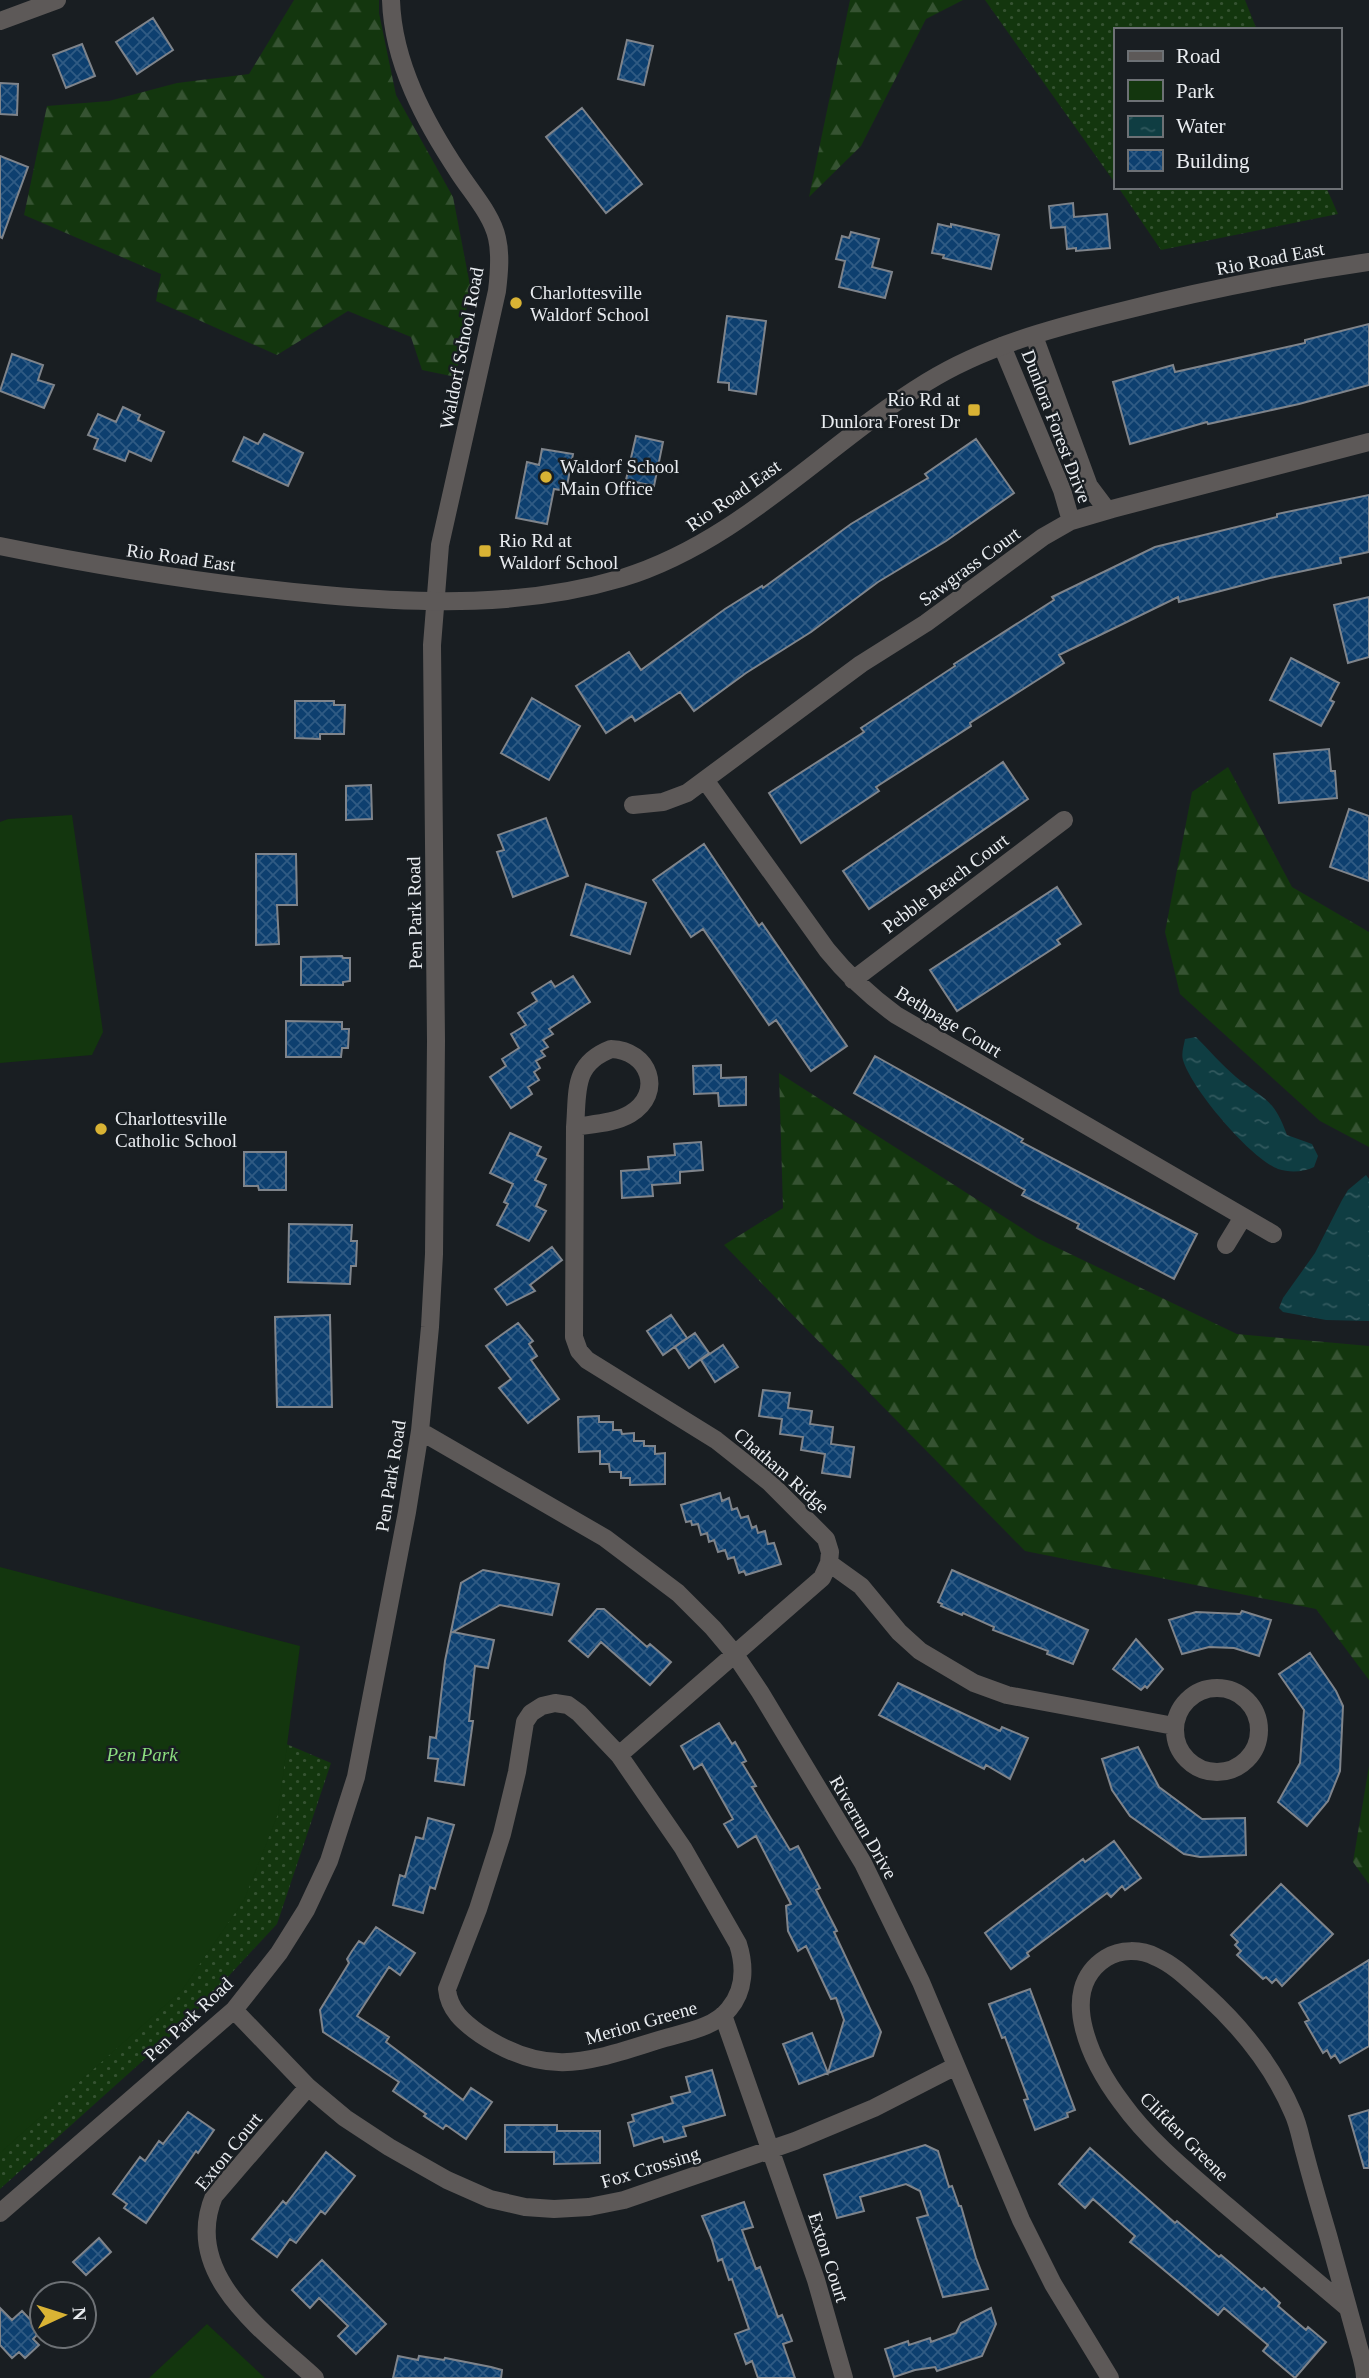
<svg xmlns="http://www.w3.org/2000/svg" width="1369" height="2378" font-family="Georgia,serif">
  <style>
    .grass { fill: url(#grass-dots) }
    .forest { fill: url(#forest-firs) }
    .park { fill: #13360e }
    .water { fill: url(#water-ripples) }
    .building { fill: url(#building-cross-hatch); stroke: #7f848b; stroke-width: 2 }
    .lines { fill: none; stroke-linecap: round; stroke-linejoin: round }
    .minor { stroke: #5d5958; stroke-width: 18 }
    .tertiary { stroke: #5d5958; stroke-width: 18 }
    .poi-dot { fill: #d9b334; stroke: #191e22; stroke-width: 2.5 }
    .labels { text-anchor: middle; stroke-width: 5; stroke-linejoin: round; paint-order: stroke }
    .street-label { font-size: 19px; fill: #eaedf1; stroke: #191e22 }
    .poi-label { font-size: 19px; fill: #eaedf1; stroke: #191e22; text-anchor: start }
    .park-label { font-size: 19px; font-style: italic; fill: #8bde7f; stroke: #191e22 }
  </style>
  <defs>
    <pattern id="grass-dots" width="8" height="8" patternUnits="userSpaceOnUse" patternTransform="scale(1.75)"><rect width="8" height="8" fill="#13360e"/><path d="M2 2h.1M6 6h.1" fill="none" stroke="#365332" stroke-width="1.8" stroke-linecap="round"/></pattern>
    <pattern id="forest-firs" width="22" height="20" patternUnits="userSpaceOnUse" patternTransform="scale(1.75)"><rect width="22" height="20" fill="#13360e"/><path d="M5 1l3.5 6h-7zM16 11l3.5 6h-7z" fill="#365332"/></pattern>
    <pattern id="water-ripples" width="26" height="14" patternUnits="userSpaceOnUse" patternTransform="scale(1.75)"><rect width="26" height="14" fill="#0f3d42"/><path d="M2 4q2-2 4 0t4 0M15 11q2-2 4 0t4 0" fill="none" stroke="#32595e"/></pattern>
    <pattern id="building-cross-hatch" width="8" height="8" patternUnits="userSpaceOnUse" patternTransform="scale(1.75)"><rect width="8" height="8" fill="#0d3f6f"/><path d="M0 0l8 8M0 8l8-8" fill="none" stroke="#305b84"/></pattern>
  </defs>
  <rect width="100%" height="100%" fill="#191e22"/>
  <path class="grass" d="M 985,0 L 1245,0 L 1257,30 L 1115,30 L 1115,183 Z
    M 1118,187 L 1326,187 L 1338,214 L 1161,250 Z
    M 0,1646 L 152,1687 L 331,1763 L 277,1924 L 186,2022 L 0,2189 Z"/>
  <path class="forest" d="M 294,0 L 379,0 L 379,13 L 396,95 L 453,197 L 470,285 L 456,377 L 422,370 L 411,337 L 348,311 L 277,355 L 156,301 L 161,274 L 24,215 L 47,106 L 109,101 L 177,83 L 249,74 Z
    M 850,0 L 963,0 L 926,19 L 861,146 L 809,197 Z
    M 1228,767 L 1292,887 L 1369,932 L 1369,1147 L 1320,1121 L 1180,994 L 1165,932 L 1192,792 Z
    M 779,1073 L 1037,1238 L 1237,1334 L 1369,1346 L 1369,1680 L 1316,1609 L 1025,1551 L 724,1245 L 783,1208 Z
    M 1369,1766 L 1369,1884 L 1353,1862 Z"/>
  <path class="park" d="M 72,815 L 103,1032 L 92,1055 L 0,1063 L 0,822 L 8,819 Z
    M 0,1567 L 300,1646 L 278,1814 L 244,1900 L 182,1990 L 0,2153 Z
    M 207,2324 L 265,2378 L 149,2378 Z"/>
  <path class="water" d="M 1196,1037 C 1209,1050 1222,1065 1236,1077 C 1264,1100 1273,1097 1287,1135 L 1312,1144 L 1318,1156 L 1314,1167 C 1304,1172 1290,1173 1278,1169 C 1250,1158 1191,1088 1183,1060 C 1181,1054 1184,1045 1185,1039 Z
    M 1366,1175 L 1369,1179 L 1369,1321 L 1326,1320 L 1283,1312 L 1279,1308 L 1283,1298 L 1315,1253 L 1342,1200 L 1348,1190 Z"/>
  <path class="building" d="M 153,18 L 173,50 L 137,74 L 116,42 Z
    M 627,40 L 653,46 L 644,85 L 618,79 Z
    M 82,44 L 95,76 L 66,88 L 53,55 Z
    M 0,83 L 18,84 L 17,115 L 0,114 Z
    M 582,108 L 642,184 L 606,213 L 546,137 Z
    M 0,156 L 28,167 L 2,238 L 0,237 Z
    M 1073,203 L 1074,217 L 1107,214 L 1110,248 L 1076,251 L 1076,248 L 1067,249 L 1065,227 L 1051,228 L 1049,206 Z
    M 938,224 L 951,227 L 951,224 L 999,235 L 991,269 L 943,258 L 944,255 L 932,253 Z
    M 851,232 L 879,239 L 872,267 L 892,272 L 885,298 L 839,287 L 845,261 L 836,259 L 842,236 L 849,238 Z
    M 727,316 L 766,321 L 756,394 L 729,390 L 729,383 L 718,382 Z
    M 1369,324 L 1369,385 L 1299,404 L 1208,424 L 1207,422 L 1130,444 L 1113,382 L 1173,365 L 1175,372 L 1305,343 L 1305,340 Z
    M 12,354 L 43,365 L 38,380 L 54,385 L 44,408 L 0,391 Z
    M 123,407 L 140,415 L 138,420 L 164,432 L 151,461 L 129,451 L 125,461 L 94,449 L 98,439 L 88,435 L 98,414 L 116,422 Z
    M 264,434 L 303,453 L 288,486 L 233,461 L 244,437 L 258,444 Z
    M 636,436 L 663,442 L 654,486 L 626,480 Z
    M 976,439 L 1014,493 L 946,541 L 878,582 L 811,632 L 746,673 L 694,711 L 680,692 L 635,721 L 632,716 L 606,733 L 576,686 L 629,652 L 641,670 L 725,609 L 762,586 L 763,588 L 851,524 L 928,478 L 925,474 Z
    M 542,449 L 573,454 L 566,491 L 554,489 L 547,524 L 516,518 L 527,462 L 539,465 Z
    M 1369,495 L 1369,552 L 1340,558 L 1341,563 L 1270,578 L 1179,602 L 1178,597 L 1059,655 L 1064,663 L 970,723 L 971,726 L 876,787 L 879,791 L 801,843 L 769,793 L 864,732 L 861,728 L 955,666 L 954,664 L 1054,600 L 1052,597 L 1155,547 L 1277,517 L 1277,514 Z
    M 1369,597 L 1369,657 L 1348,663 L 1334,605 Z
    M 1291,658 L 1339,683 L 1330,700 L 1334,702 L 1321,726 L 1270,700 Z
    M 532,698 L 580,726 L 549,780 L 501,753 Z
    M 295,701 L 334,701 L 334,705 L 345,705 L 344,734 L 320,734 L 320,739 L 295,738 Z
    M 1329,749 L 1331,771 L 1335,771 L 1337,798 L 1279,803 L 1274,754 Z
    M 1003,762 L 1028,799 L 869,909 L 843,871 Z
    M 371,785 L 372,819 L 346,820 L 346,786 Z
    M 1349,809 L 1369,816 L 1369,881 L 1330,867 Z
    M 546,818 L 568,876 L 513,897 L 497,852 L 504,850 L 498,835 Z
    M 704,844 L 759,926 L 762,923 L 847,1046 L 811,1071 L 776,1020 L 769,1025 L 703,929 L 691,937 L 653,880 Z
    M 256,854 L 296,854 L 297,905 L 277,905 L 279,944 L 256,945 Z
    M 586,884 L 646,903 L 630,954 L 571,935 Z
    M 1057,887 L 1081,924 L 1057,940 L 1060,944 L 957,1011 L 930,970 Z
    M 342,956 L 343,958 L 350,958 L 350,981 L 343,982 L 343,985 L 301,985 L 301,957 Z
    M 573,976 L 590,1002 L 549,1029 L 553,1034 L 543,1040 L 548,1047 L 541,1051 L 545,1056 L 536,1061 L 540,1068 L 534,1072 L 539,1080 L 528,1087 L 532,1094 L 511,1108 L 490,1077 L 506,1066 L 502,1059 L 519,1048 L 511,1034 L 526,1025 L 518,1013 L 537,1001 L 532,993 L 551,981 L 555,987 Z
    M 286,1021 L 342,1022 L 342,1029 L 349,1029 L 348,1048 L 342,1048 L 341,1057 L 286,1057 Z
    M 875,1056 L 1023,1139 L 1021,1142 L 1197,1234 L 1174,1279 L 1077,1228 L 1079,1224 L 1022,1195 L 1025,1190 L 854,1093 Z
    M 721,1065 L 721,1078 L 746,1077 L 746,1105 L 719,1106 L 718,1093 L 694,1094 L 693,1066 Z
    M 510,1133 L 541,1147 L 537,1155 L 546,1159 L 535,1180 L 546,1185 L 536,1206 L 546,1211 L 529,1241 L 497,1225 L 508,1204 L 504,1202 L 513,1184 L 490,1173 Z
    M 701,1142 L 703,1170 L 680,1172 L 680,1183 L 652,1185 L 653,1196 L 622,1198 L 621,1171 L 649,1169 L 648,1157 L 675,1155 L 674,1144 Z
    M 244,1152 L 286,1152 L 286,1190 L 259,1190 L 258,1186 L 244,1186 Z
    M 289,1224 L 352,1225 L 351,1241 L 357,1241 L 356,1266 L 351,1266 L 350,1284 L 288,1282 Z
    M 552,1247 L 562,1260 L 530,1285 L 535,1291 L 507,1305 L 495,1289 Z
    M 330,1315 L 332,1407 L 277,1407 L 275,1317 Z
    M 671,1315 L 687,1338 L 663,1355 L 647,1331 Z
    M 518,1323 L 533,1341 L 529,1344 L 537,1356 L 531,1360 L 559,1399 L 528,1423 L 499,1388 L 511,1379 L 486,1346 Z
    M 695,1333 L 709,1353 L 689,1368 L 675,1347 Z
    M 723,1345 L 738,1367 L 715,1382 L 701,1360 Z
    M 763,1390 L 790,1393 L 788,1408 L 812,1411 L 810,1424 L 833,1427 L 831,1444 L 854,1447 L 850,1477 L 822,1473 L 825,1454 L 801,1450 L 803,1437 L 780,1434 L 782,1419 L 759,1416 Z
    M 599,1416 L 599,1422 L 613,1422 L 613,1430 L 621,1430 L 622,1434 L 634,1433 L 634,1441 L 644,1441 L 644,1446 L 655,1446 L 655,1454 L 665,1453 L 665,1484 L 630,1485 L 630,1478 L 621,1478 L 621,1472 L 610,1472 L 609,1464 L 600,1464 L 600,1451 L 579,1452 L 578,1417 Z
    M 720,1493 L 722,1501 L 729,1498 L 732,1510 L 737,1508 L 741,1518 L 748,1516 L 752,1528 L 756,1526 L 758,1533 L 765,1531 L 768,1544 L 774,1543 L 781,1564 L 746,1575 L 744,1571 L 739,1573 L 734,1557 L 728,1559 L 725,1550 L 718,1552 L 714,1540 L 709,1542 L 707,1533 L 701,1535 L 698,1524 L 692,1525 L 691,1521 L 686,1522 L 681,1505 Z
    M 483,1570 L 559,1584 L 552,1615 L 500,1605 L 453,1632 L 494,1640 L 488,1668 L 475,1666 L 469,1721 L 473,1721 L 464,1785 L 435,1781 L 438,1759 L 428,1758 L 430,1737 L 436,1738 L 445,1661 L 461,1583 Z
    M 952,1570 L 1088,1630 L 1073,1664 L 1047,1654 L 1048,1651 L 993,1630 L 994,1627 L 963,1613 L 962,1615 L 941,1606 L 942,1604 L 938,1602 Z
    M 597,1609 L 604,1609 L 647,1647 L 650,1644 L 671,1662 L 650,1685 L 601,1642 L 588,1657 L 569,1641 Z
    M 1242,1611 L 1271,1620 L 1259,1656 L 1234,1648 L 1209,1647 L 1182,1654 L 1169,1620 L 1196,1612 L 1240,1614 Z
    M 1136,1639 L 1163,1669 L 1147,1688 L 1145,1686 L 1141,1690 L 1113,1669 Z
    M 1310,1653 L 1336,1691 L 1343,1706 L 1340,1771 L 1328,1801 L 1307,1826 L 1278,1802 L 1300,1763 L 1304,1710 L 1279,1674 Z
    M 898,1683 L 1000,1731 L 1002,1727 L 1028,1738 L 1010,1779 L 986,1765 L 984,1769 L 879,1715 Z
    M 719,1723 L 732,1744 L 735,1742 L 746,1761 L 742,1763 L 756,1786 L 752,1787 L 790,1850 L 798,1846 L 820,1888 L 816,1890 L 837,1931 L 834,1932 L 881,2032 L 873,2056 L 799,2084 L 783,2044 L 812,2033 L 828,2073 L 844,2020 L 836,1998 L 831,1999 L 806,1946 L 798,1951 L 788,1931 L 786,1906 L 791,1904 L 756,1836 L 738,1847 L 724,1824 L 733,1819 L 702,1764 L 694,1769 L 681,1746 Z
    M 1138,1747 L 1159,1787 L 1202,1819 L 1245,1818 L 1246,1855 L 1200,1857 L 1184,1854 L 1130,1816 L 1112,1790 L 1102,1759 Z
    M 428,1818 L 454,1825 L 435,1889 L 430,1887 L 423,1913 L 393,1905 L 400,1875 L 405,1877 L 416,1837 L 423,1839 Z
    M 1114,1841 L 1141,1878 L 1125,1890 L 1122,1886 L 1111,1897 L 1107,1893 L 1027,1953 L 1029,1956 L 1011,1969 L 985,1933 L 1083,1859 L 1085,1862 Z
    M 1281,1884 L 1333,1934 L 1282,1986 L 1276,1979 L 1272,1983 L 1266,1977 L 1263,1979 L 1237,1955 L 1241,1951 L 1235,1945 L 1238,1942 L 1231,1935 Z
    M 376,1927 L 415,1953 L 400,1975 L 389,1967 L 357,2016 L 389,2037 L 386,2042 L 463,2100 L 471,2088 L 492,2102 L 466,2139 L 446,2125 L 443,2129 L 424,2116 L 426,2114 L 393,2091 L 399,2082 L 323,2032 L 320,2010 L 349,1963 L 347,1959 L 352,1951 L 359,1941 L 364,1944 Z
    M 1369,1960 L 1369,2046 L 1340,2063 L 1335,2055 L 1331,2058 L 1327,2050 L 1323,2053 L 1305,2022 L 1309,2020 L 1299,2003 Z
    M 1030,1989 L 1075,2110 L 1067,2113 L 1068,2117 L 1035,2130 L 1024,2100 L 1028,2099 L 1005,2037 L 1002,2038 L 989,2004 Z
    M 712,2070 L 725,2115 L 683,2127 L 686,2136 L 664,2142 L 662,2137 L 634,2146 L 628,2123 L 634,2121 L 632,2115 L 673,2103 L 671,2097 L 690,2092 L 686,2077 Z
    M 1369,2110 L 1369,2168 L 1364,2168 L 1349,2116 Z
    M 188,2112 L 214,2130 L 198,2153 L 196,2151 L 146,2223 L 124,2208 L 127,2204 L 113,2194 L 140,2157 L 145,2161 L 159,2141 L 163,2144 Z
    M 505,2125 L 557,2125 L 557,2131 L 600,2131 L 600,2163 L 554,2164 L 554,2152 L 505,2152 Z
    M 925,2145 L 938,2151 L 949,2187 L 952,2186 L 959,2206 L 961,2206 L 976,2258 L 988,2289 L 943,2297 L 917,2218 L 928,2215 L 920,2191 L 906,2184 L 860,2197 L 864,2211 L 837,2218 L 824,2175 Z
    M 1090,2148 L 1175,2223 L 1177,2221 L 1219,2257 L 1221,2255 L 1262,2290 L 1264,2288 L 1280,2303 L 1278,2306 L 1306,2330 L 1308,2327 L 1326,2342 L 1295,2378 L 1263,2351 L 1268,2345 L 1224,2308 L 1218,2315 L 1140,2250 L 1130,2242 L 1135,2236 L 1093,2199 L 1085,2208 L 1059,2184 Z
    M 326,2152 L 355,2176 L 325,2214 L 321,2211 L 296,2243 L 290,2239 L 277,2257 L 252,2239 L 283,2201 L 286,2204 Z
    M 744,2202 L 753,2227 L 742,2230 L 756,2269 L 760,2267 L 778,2317 L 782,2315 L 792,2341 L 783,2344 L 795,2378 L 758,2378 L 752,2361 L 746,2364 L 735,2334 L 749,2329 L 732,2279 L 729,2280 L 722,2259 L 718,2261 L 712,2240 L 702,2216 Z
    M 99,2238 L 111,2252 L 86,2275 L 73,2262 Z
    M 322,2260 L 386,2324 L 356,2354 L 338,2336 L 348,2326 L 319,2298 L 310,2308 L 292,2290 Z
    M 0,2308 L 12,2320 L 22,2311 L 41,2331 L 33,2339 L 39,2345 L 25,2358 L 19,2352 L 12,2358 L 0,2345 Z
    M 991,2308 L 996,2324 L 982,2356 L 937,2371 L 935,2367 L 915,2370 L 894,2377 L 885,2349 L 908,2341 L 909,2345 L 930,2338 L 931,2342 L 956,2333 L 961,2323 Z
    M 398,2356 L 418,2360 L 419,2356 L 444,2360 L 445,2358 L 491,2367 L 502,2370 L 501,2378 L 393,2378 Z"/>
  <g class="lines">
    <path class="minor" d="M 0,21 L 57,0
      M 1034,336 L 1089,486 L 1107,510
      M 1002,346 L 1062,490 L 1071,521
      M 705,780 L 827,950 C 848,976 870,996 896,1015 L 1273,1234
      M 633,805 L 663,802 L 687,793 L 861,664 L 926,623 L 1043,537 L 1071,521 L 1112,509 L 1369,442
      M 853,980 L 1064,820
      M 611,1049 C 649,1050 665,1093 630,1114 C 615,1123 592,1124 575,1127 C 578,1092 572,1064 611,1049 Z
      M 575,1127 L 574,1337 L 579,1351 L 587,1360 L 716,1440 L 769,1482 L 826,1539 L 830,1552 L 829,1563 L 861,1586 L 899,1632 L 920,1651 L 974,1683 L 1007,1695 L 1174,1726
      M 1226,1245 L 1243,1217
      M 420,1431 L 605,1538 L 678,1593 L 713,1628 L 734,1653 L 760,1692 L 863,1863 L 921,1982 L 1021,2220 L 1053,2284 L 1110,2378
      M1175 1730a42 42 0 1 1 84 0a42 42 0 1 1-84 0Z
      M 555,1703 L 568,1705 L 579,1713 L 619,1755 L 683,1848 L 738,1944 C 745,1966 745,1990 729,2009 C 714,2028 685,2032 662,2039 C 590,2061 549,2080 480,2034 C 463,2022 449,2010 447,1989 L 478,1909 L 502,1834 L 517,1772 L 525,1722 L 531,1713 L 542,1706 Z
      M 619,1755 L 822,1578 L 829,1563
      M 234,2010 L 308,2087 L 345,2118 L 389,2147 L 447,2180 L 490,2199 L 525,2207 L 554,2209 L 589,2207 L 624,2200 L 795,2141 L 874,2108 L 956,2066
      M 723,2015 L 816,2280 L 844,2378
      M 308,2087 L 214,2196 C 181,2275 265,2332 315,2378
      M 0,2213 L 234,2010 L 279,1953 L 306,1910 L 329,1861 L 356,1777 L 407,1512 L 420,1431 L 430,1327 L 434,1254 L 436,1041 L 432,645 L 440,545 L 497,291 C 499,274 501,255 497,238 C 492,215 472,193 459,173 C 425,122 393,63 391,0
      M 1348,2308 C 1308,2274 1267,2240 1227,2206 C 1190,2174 1150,2142 1122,2103 C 1094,2066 1054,1991 1106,1958 C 1120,1949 1141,1949 1156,1957 C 1175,1965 1191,1982 1206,1995 C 1242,2028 1274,2068 1293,2113 C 1299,2126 1301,2141 1305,2154 C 1312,2181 1320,2208 1328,2235 C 1337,2269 1347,2303 1356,2337 C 1359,2350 1365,2365 1365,2378"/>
    <path class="tertiary" d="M 0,546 C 108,568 215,585 325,595 C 424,604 525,607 622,578 C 740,542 824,445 927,382 C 985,346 1053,328 1118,312 C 1201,291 1285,274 1369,262"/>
  </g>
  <g class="poi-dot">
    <circle cx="516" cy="303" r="7"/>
    <rect x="967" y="403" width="14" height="14" rx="3.5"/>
    <circle cx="546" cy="477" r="7"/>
    <rect x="478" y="544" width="14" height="14" rx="3.5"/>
    <circle cx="101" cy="1129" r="7"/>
  </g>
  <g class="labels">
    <g class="street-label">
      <text transform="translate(1270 258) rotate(-11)" y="7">Rio Road East</text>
      <text transform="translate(461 348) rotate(-79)" y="7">Waldorf School Road</text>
      <text transform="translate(1057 426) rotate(69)" y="7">Dunlora Forest Drive</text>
      <text transform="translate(733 495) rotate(-35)" y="7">Rio Road East</text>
      <text transform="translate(181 557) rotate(8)" y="7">Rio Road East</text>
      <text transform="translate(969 566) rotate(-36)" y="7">Sawgrass Court</text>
      <text transform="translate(945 883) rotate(-37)" y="7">Pebble Beach Court</text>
      <text transform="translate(414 913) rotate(-91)" y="7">Pen Park Road</text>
      <text transform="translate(949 1021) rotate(31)" y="7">Bethpage Court</text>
      <text transform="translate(782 1470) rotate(41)" y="7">Chatham Ridge</text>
      <text transform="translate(390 1476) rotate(-81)" y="7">Pen Park Road</text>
      <text transform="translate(864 1827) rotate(60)" y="7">Riverrun Drive</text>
      <text transform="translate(188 2019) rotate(-43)" y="7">Pen Park Road</text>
      <text transform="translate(641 2022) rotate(-16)" y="7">Merion Greene</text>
      <text transform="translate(1185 2136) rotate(45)" y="7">Clifden Greene</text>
      <text transform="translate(228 2151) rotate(-51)" y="7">Exton Court</text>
      <text transform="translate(650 2167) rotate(-17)" y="7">Fox Crossing</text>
      <text transform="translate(829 2257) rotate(72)" y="7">Exton Court</text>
    </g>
    <g class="poi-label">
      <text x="530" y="299">Charlottesville<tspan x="530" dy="22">Waldorf School</tspan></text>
      <text x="960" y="406" text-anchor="end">Rio Rd at<tspan x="960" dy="22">Dunlora Forest Dr</tspan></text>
      <text x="560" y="473">Waldorf School<tspan x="560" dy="22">Main Office</tspan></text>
      <text x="499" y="547">Rio Rd at<tspan x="499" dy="22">Waldorf School</tspan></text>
      <text x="115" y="1125">Charlottesville<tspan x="115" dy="22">Catholic School</tspan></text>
    </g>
    <g class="park-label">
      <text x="142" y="1761">Pen Park</text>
    </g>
  </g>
  <rect x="1114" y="28" width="228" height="161" fill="#191e22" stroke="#6d7175" stroke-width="2"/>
  <rect x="1128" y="51" width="35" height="10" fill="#5d5958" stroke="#6d7175" stroke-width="2"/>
  <text x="1176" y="63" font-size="21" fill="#eaedf1">Road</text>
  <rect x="1128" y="80" width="35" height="21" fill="#13360e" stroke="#6d7175" stroke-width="2"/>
  <text x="1176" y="98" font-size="21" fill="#eaedf1">Park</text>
  <rect x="1128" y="116" width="35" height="21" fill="url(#water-ripples)" stroke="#6d7175" stroke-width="2"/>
  <text x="1176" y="133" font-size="21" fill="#eaedf1">Water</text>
  <rect x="1128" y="150" width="35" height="21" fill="url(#building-cross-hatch)" stroke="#6d7175" stroke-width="2"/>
  <text x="1176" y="168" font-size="21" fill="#eaedf1">Building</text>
  <g transform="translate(63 2315) rotate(86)"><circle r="33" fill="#191e22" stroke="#6d7175" stroke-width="2"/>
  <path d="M0-5L12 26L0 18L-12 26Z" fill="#d9b334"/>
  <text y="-10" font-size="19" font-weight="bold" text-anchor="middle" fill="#eaedf1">N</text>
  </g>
</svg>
